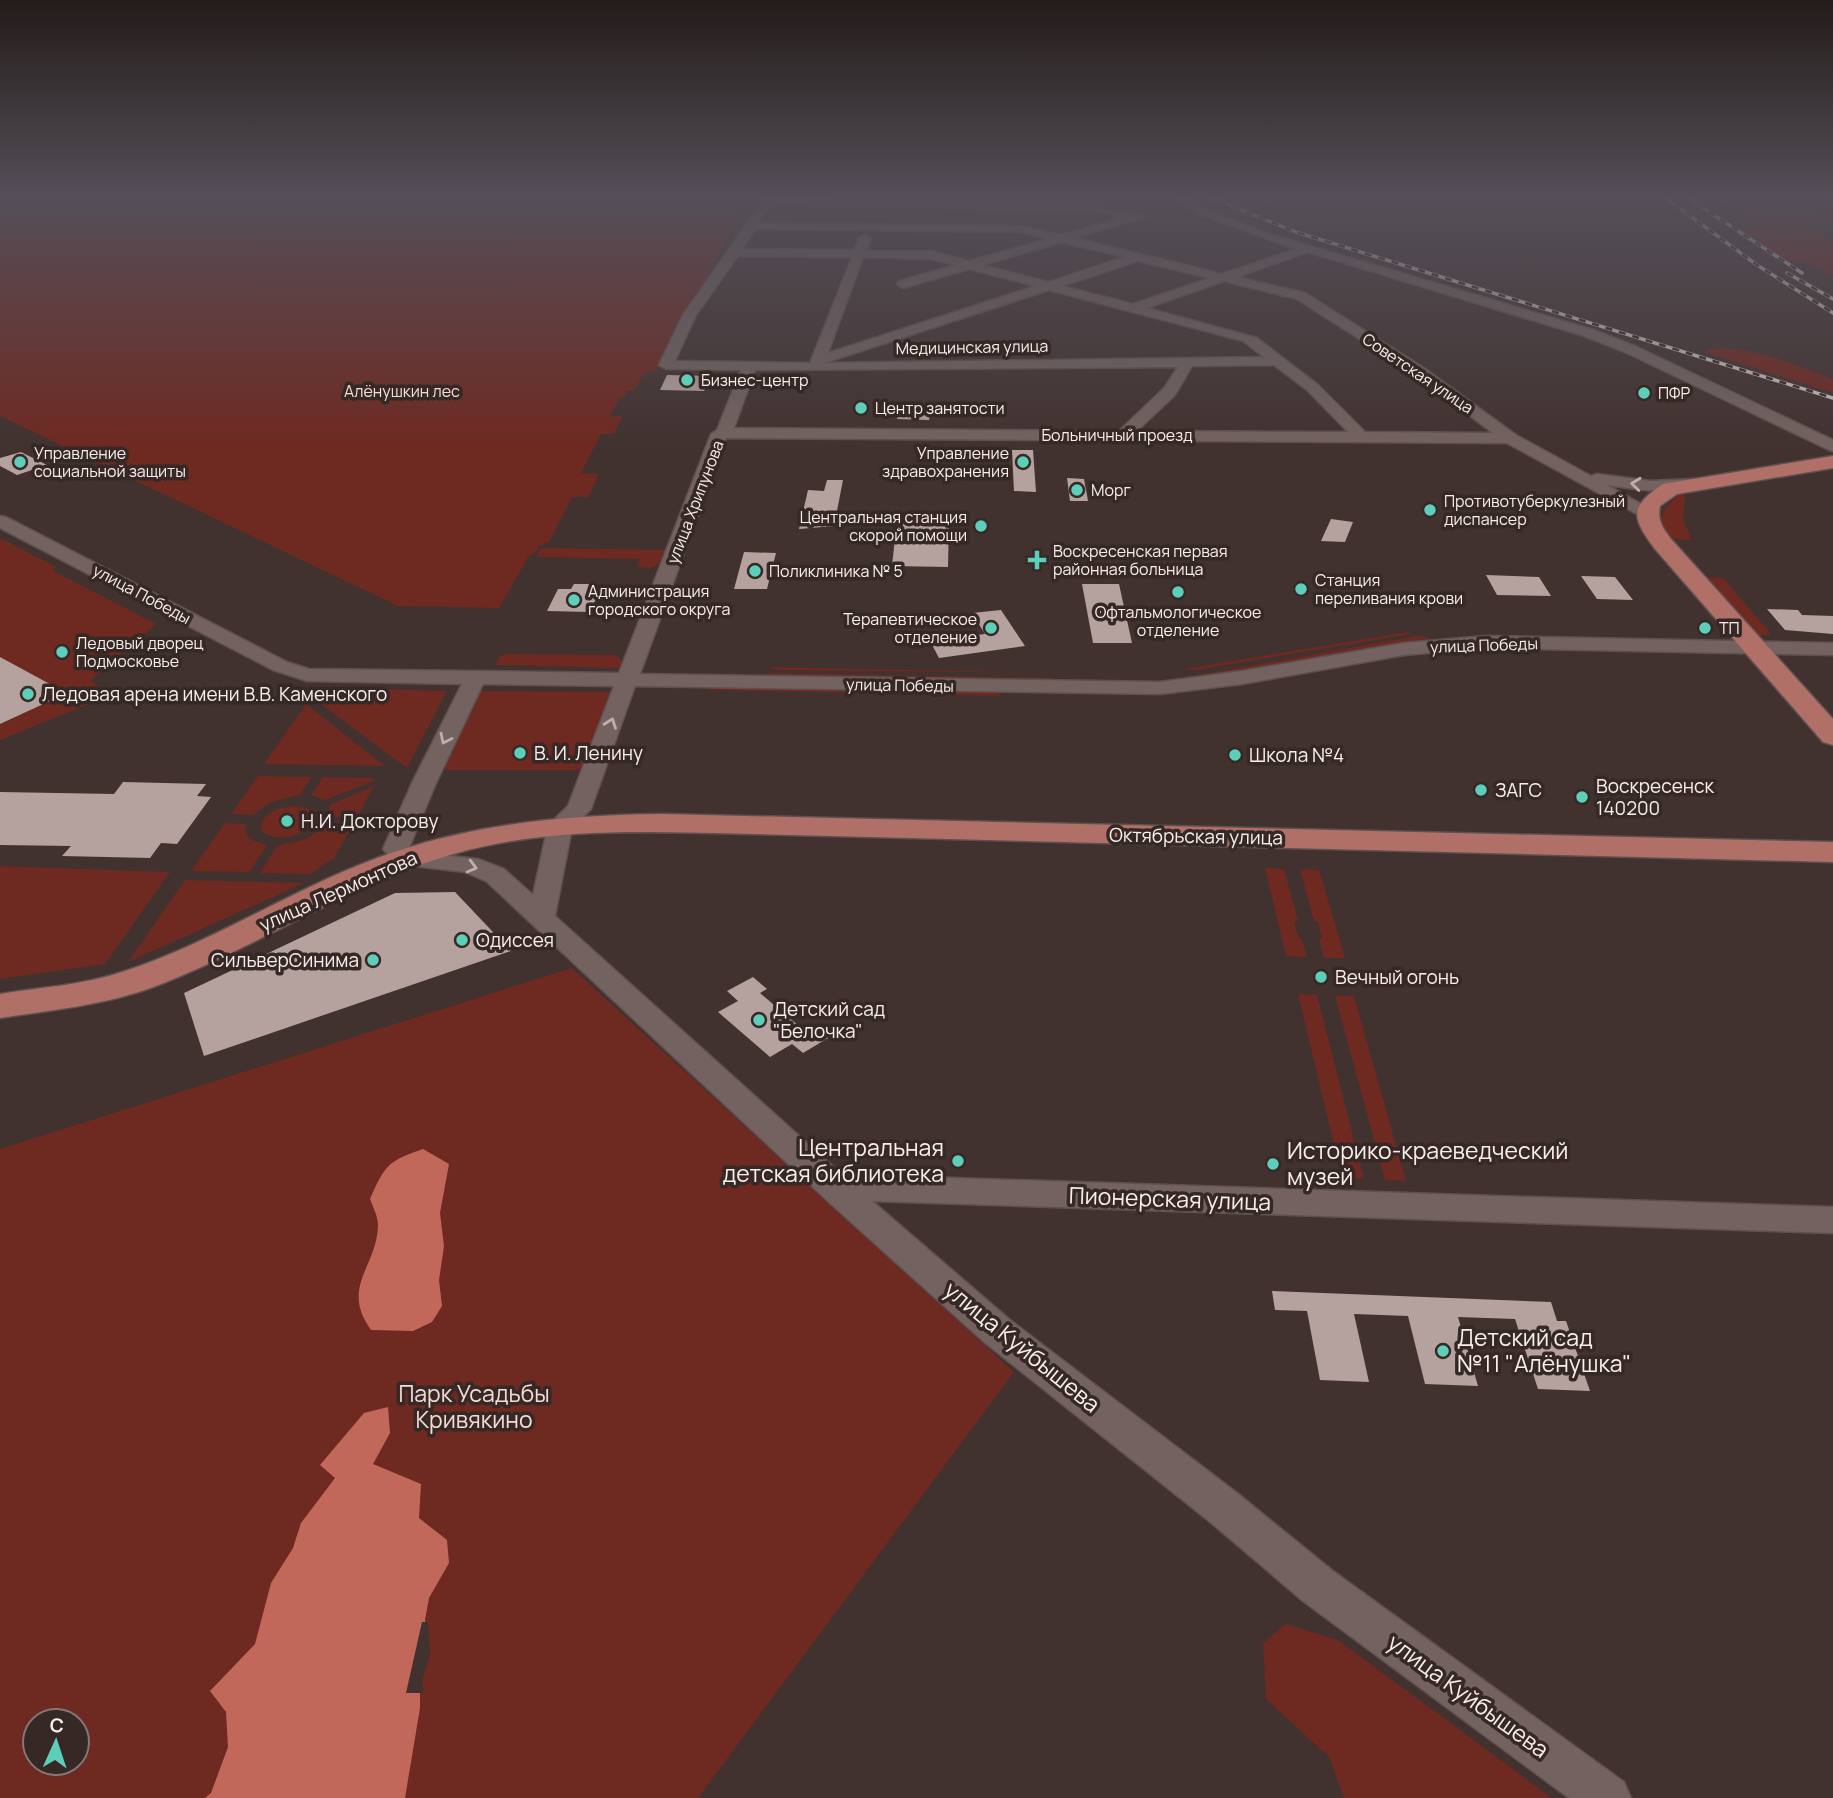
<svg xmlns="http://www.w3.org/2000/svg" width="1833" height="1798" font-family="Manrope,sans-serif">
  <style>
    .green { fill: #6e2921; fill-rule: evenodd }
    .water { fill: #c2685b }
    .pier { fill: #41322f }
    .building { fill: #b5a29f }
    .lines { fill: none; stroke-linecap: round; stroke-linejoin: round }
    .minor-casing { stroke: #5d504f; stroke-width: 3 }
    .major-casing { stroke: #5d504f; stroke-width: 3 }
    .minor { fill: #73625f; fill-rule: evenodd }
    .major { fill: #b07067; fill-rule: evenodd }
    .rail-casing { stroke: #cbc0bf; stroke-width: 3.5 }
    .rail { stroke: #362825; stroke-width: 2.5; stroke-dasharray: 7; stroke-linecap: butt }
    .oneway { stroke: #bcafad }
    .poi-dot { fill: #5dceb9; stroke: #362825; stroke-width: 2.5 }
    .labels { text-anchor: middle; stroke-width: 7; stroke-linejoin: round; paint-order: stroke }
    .far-street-label { font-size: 16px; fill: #f8eeed; stroke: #362825 }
    .far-poi-label { font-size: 16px; fill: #f8eeed; stroke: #362825; text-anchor: start }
    .far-park-label { font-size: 16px; fill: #f4dbd6; stroke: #362825 }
    .poi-label { font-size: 19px; fill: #f8eeed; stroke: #362825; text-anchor: start }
    .street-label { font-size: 19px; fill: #f8eeed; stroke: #362825 }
    .near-poi-label { font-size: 23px; fill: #f8eeed; stroke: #362825; text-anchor: start }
    .near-street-label { font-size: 23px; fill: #f8eeed; stroke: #362825 }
    .near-park-label { font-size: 23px; fill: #f4dbd6; stroke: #362825 }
  </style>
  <rect width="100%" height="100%" fill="#41322f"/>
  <path class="green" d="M 0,196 L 750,196 L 657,371 L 644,373 L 634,391 L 628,391 L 625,396 L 619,399 L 610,416 L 623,416 L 614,434 L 601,434 L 581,473 L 599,474 L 588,497 L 572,497 L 549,542 L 539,546 L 536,552 L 528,557 L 499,608 L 398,606 L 0,416 L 0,377 L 3,376 L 0,375 Z
    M 1718,196 L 1771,196 L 1802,210 L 1833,213 L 1833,222 L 1799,223 L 1833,240 L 1833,275 L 1805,261 L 1788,262 L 1732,225 L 1730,223 C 1741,221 1748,229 1758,226 Z
    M 1711,349 C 1754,345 1794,365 1833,379 L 1833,393 L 1704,352 Z
    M 1679,493 L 1685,496 L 1683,519 L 1692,540 L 1670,539 L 1660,523 L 1664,511 Z
    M 0,538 L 56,567 L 52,570 L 156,624 L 91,680 L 98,687 L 91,703 L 0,740 Z
    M 541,548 L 665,550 L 659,564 L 652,568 L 637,567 L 640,559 L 536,557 Z
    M 1705,577 L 1723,578 L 1772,635 L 1753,635 Z
    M 1408,632 L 1411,634 L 1196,670 L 1184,669 Z
    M 1418,636 L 1432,638 L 1215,676 L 1198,675 Z
    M 507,654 L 616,655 L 623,662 L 621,668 L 495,665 L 500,656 Z
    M 766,667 L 1061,673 L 778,670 Z
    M 770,673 L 1051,678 L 1053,680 L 765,675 Z
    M 317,687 L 447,691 L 407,768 L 310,696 Z
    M 715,687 L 994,691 L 1001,696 L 708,690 Z
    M 480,691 L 613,692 L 589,759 L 581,770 L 443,770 Z
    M 306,704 L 385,766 L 264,764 Z
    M 258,776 L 312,777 L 300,795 L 271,802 L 253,815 L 231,814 Z
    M 323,777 L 372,778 L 374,781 L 325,800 L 311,795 Z
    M 374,786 L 357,817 L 331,817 L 329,805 Z
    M 292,806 L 315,810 L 317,820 C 306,836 276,845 261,830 C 260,813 278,808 292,806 Z
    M 225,823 L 247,824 L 245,830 L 249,839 L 267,845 L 249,872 L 191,871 Z
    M 325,827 L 351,828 L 334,858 L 310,874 L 260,873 L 277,846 L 306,839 Z
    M 0,866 L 170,872 L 105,964 L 0,979 Z
    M 1265,868 L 1284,869 L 1298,921 L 1294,922 L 1299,938 L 1302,939 L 1307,957 L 1286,956 Z
    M 1300,869 L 1319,870 L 1345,958 L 1324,958 L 1319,939 L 1322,938 L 1318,922 L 1314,921 Z
    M 185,880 L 304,883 L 128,962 Z
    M 572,968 L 1014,1372 L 698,1798 L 0,1798 L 0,1149 ZM 35,1721 L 77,1721 L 77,1763 L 35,1763 Z
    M 1298,994 L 1317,995 L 1364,1179 L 1342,1178 Z
    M 1335,996 L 1354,996 L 1406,1181 L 1385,1180 Z
    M 1286,1624 L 1338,1640 L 1552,1798 L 1344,1798 L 1329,1757 L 1266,1699 L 1263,1643 Z"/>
  <path class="water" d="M 423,1149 L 449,1164 L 440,1213 L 444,1246 L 439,1280 L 442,1306 L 432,1322 L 413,1331 L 371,1330 C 340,1286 377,1268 378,1225 C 378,1217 373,1207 370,1199 C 385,1165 388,1161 423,1149 Z
    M 388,1407 L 390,1433 L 373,1464 L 421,1484 L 419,1518 L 447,1540 L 449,1563 L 429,1598 L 425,1620 L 426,1656 L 420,1677 L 420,1708 L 405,1798 L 205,1798 L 211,1793 L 228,1747 L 226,1712 L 210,1691 L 255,1644 L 271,1583 L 293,1548 L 301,1523 L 335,1478 L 320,1465 L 364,1413 Z"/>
  <path class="pier" d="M 422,1622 L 428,1622 L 430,1656 L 423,1677 L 423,1693 L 406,1693 Z"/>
  <path class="building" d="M 667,375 L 711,376 L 704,391 L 660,390 Z
    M 899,404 L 931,404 L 929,420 L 897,419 Z
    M 1012,450 L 1033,450 L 1036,492 L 1014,491 Z
    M 21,452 L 47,465 L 17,475 L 0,466 L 0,458 Z
    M 1067,478 L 1084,479 L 1088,501 L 1070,501 Z
    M 827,480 L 843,480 L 834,526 L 799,529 L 808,490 L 824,491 Z
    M 897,519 L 949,520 L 948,567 L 892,566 Z
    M 1331,519 L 1353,522 L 1345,542 L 1321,541 Z
    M 744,552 L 776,553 L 767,589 L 734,589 Z
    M 1486,575 L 1539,577 L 1551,596 L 1497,595 Z
    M 1581,576 L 1615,577 L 1633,600 L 1597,599 Z
    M 574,584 L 591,584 L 588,590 L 600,590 L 590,612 L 547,611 L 558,589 L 571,589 Z
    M 1082,584 L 1119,584 L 1132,643 L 1093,643 Z
    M 1767,609 L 1798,610 L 1802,615 L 1833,616 L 1833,634 L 1785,630 Z
    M 1001,610 L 1025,646 L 939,658 L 930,641 L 985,634 L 972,613 Z
    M 0,657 L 59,689 L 52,700 L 0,724 Z
    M 123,782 L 206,784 L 197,796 L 211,797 L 177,844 L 161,843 L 150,858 L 62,856 L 71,846 L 0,845 L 0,792 L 114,794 Z
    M 455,892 L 511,951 L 204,1056 L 184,993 L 395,893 Z
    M 753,977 L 767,989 L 760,993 L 806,1032 L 814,1027 L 828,1038 L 803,1053 L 792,1044 L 770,1057 L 718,1012 L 738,1001 L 727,991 Z
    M 1272,1291 L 1551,1302 L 1557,1321 L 1566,1321 L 1590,1391 L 1538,1389 L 1515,1319 L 1458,1317 L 1478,1386 L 1425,1384 L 1408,1316 L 1354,1314 L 1369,1382 L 1320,1380 L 1307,1311 L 1275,1310 Z"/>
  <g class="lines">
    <defs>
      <path id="minor" d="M 766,196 L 776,196 L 774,199 L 1087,204 L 1146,217 L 1074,238 L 1222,274 L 1296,249 L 1201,215 L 1170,196 L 1183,196 L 1209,211 L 1266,233 L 1594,330 L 1637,347 L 1833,440 L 1833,451 L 1827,449 L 1627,353 L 1584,336 L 1308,252 L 1237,277 L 1305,293 L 1424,368 L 1516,435 L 1591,476 L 1597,474 L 1651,481 L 1692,479 L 1700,484 C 1687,498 1627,488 1607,485 L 1652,510 L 1655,514 L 1646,519 L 1507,443 L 726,438 L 640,674 L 1160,682 L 1242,671 L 1404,643 L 1486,636 L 1833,643 L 1833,655 L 1486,648 L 1404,655 L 1242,684 L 1160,694 L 635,686 L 591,809 L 572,828 L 555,916 L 848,1180 L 862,1175 L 1833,1207 L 1833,1233 L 872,1201 L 1010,1320 L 1237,1493 L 1333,1571 L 1624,1782 L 1631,1798 L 1569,1798 L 1303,1601 L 1209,1521 L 984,1342 L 832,1205 L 486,881 L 465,872 L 396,864 L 383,849 L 412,783 L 462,684 L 307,681 L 273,670 L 0,528 L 0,516 L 6,517 L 287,662 L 309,669 L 619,673 L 711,434 L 717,430 L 741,370 L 666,369 L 659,365 L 683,315 ZM 770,205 L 1087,210 L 1124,217 L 1061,235 L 1020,226 L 759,223 ZM 755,229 L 1020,232 L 1048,239 L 969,261 L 931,251 L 866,251 L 871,238 L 865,235 L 859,238 L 854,250 L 742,249 ZM 1061,242 L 1125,257 L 1048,282 L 983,265 ZM 738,256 L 852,257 L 810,363 L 675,361 L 696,315 ZM 863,257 L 931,259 L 956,265 L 899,281 L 897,284 L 903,288 L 969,269 L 1035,286 L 828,353 ZM 1138,261 L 1210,278 L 1133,304 L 1062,286 ZM 1224,281 L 1297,299 L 1414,374 L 1493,433 L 1365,432 L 1317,384 L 1257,338 L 1147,308 ZM 1049,290 L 1243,341 L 1264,357 L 824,363 ZM 1274,365 L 1307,390 L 1348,432 L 1137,431 L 1175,395 L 1192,366 ZM 1178,367 L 1164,388 L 1119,431 L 734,428 L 755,370 ZM 483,684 L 614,686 L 568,806 L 548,825 L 533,895 L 504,869 L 478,859 L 413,852 L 409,848 L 436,783 Z"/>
      <path id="major" d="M 1833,456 L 1833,468 L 1677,494 L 1660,506 C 1657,520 1663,529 1671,539 L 1833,719 L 1833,745 L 1823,742 L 1655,549 C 1631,517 1629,507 1663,484 Z
        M 664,814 L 1833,842 L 1833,862 L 753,834 C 655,832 552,826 457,853 C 351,883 258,947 156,986 C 106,1005 53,1010 0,1018 L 0,994 C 42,987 85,985 125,971 C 219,940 303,882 397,851 C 485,822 573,815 664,814 Z"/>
    </defs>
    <use href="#minor" class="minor-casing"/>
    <use href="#major" class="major-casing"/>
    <use href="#minor" class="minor"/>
    <use href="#major" class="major"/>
    <defs>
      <path id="rail" d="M 1207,196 L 1296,232 L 1833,398
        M 1663,196 L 1757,265 L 1833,313
        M 1685,196 L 1802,273
        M 1787,273 L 1833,299"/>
    </defs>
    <use href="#rail" class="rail-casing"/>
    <use href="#rail" class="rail"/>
  </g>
  <defs><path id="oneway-chevron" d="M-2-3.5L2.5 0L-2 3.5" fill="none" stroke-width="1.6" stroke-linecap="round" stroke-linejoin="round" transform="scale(1.75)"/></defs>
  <g class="oneway">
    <use href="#oneway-chevron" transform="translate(1636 484) rotate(-174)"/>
    <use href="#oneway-chevron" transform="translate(611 723) rotate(-70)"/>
    <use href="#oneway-chevron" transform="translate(445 739) rotate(116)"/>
    <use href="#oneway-chevron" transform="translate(472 867) rotate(15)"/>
  </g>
  <linearGradient id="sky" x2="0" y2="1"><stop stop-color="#241c1a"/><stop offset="0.44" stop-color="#544f58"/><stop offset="1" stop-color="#544f58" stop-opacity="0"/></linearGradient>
  <rect width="1833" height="448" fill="url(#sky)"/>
  <g class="poi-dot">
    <circle cx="687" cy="380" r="7"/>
    <circle cx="1644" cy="393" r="7"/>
    <circle cx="861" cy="408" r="7"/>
    <circle cx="20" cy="462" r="7"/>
    <circle cx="1023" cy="462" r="7"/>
    <circle cx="1077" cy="490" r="7"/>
    <circle cx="1430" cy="510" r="7"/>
    <circle cx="981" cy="526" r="7"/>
    <path d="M1033.5 549.5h7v7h7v7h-7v7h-7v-7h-7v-7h7z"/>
    <circle cx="755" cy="571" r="7"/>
    <circle cx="1301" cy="589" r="7"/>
    <circle cx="1178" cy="592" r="7"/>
    <circle cx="574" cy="600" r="7"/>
    <circle cx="991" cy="628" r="7"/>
    <circle cx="1705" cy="628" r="7"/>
    <circle cx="62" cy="652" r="7"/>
    <circle cx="28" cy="694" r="7"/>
    <circle cx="520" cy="753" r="7"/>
    <circle cx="1235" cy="755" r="7"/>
    <circle cx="1481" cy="790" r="7"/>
    <circle cx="1582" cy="797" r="7"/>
    <circle cx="287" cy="821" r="7"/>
    <circle cx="462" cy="940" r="7"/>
    <circle cx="373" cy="960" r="7"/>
    <circle cx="1321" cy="977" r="7"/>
    <circle cx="759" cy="1020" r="7"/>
    <circle cx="958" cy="1161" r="7"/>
    <circle cx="1273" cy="1164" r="7"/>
    <circle cx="1443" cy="1351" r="7"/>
  </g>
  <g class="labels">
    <g class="far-street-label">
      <text transform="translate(972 347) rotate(-1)" y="6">Медицинская улица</text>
      <text transform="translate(1418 373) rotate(34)" y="6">Советская улица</text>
      <text x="1117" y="441">Больничный проезд</text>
      <text transform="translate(695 502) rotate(-69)" y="6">улица Хрипунова</text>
      <text transform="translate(142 594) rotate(28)" y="6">улица Победы</text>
      <text transform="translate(1484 645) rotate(-2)" y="6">улица Победы</text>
      <text transform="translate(900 685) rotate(1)" y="6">улица Победы</text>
    </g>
    <g class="far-poi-label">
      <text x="701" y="386">Бизнес-центр</text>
      <text x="1658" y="399">ПФР</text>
      <text x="875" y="414">Центр занятости</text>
      <text x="34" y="459">Управление<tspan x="34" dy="18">социальной защиты</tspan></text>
      <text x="1009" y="459" text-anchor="end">Управление<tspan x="1009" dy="18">здравохранения</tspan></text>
      <text x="1091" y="496">Морг</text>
      <text x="1444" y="507">Противотуберкулезный<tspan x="1444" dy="18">диспансер</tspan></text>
      <text x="967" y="523" text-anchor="end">Центральная станция<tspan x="967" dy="18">скорой помощи</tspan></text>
      <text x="1053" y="557">Воскресенская первая<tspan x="1053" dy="18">районная больница</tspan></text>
      <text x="769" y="577">Поликлиника № 5</text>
      <text x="1315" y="586">Станция<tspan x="1315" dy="18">переливания крови</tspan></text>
      <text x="588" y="597">Администрация<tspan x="588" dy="18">городского округа</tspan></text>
      <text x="1178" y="618" text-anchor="middle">Офтальмологическое<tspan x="1178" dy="18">отделение</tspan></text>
      <text x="977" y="625" text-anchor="end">Терапевтическое<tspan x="977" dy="18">отделение</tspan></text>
      <text x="1719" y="634">ТП</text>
      <text x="76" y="649">Ледовый дворец<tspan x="76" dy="18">Подмосковье</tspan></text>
    </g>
    <g class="far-park-label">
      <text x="402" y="397">Алёнушкин лес</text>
    </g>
    <g class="poi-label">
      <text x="42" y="701">Ледовая арена имени В.В. Каменского</text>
      <text x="534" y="760">В. И. Ленину</text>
      <text x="1249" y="762">Школа №4</text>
      <text x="1596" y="793">Воскресенск<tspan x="1596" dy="22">140200</tspan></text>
      <text x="1495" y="797">ЗАГС</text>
      <text x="301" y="828">Н.И. Докторову</text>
      <text x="476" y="947">Одиссея</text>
      <text x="359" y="967" text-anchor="end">СильверСинима</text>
      <text x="1335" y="984">Вечный огонь</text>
      <text x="773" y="1016">Детский сад<tspan x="773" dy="22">"Белочка"</tspan></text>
    </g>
    <g class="street-label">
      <text transform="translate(1196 836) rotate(1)" y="7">Октябрьская улица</text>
      <text transform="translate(338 891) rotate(-24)" y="7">улица Лермонтова</text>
    </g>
    <g class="near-poi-label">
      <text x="944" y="1156" text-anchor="end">Центральная<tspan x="944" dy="26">детская библиотека</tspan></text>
      <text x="1287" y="1159">Историко-краеведческий<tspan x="1287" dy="26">музей</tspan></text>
      <text x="1457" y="1346">Детский сад<tspan x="1457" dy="26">№11 "Алёнушка"</tspan></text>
    </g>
    <g class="near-street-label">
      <text transform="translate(1170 1199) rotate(2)" y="8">Пионерская улица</text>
      <text transform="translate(1022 1347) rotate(39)" y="8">улица Куйбышева</text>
      <text transform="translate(1468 1696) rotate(36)" y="8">улица Куйбышева</text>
    </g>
    <g class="near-park-label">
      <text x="474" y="1402">Парк Усадьбы<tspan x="474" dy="26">Кривякино</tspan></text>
    </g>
  </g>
  <g transform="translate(56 1742) rotate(3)"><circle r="33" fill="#362825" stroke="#847775" stroke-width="2"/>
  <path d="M0-5L12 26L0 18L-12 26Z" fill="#5dceb9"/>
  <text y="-10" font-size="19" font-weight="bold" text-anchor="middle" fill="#f8eeed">С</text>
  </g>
</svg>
